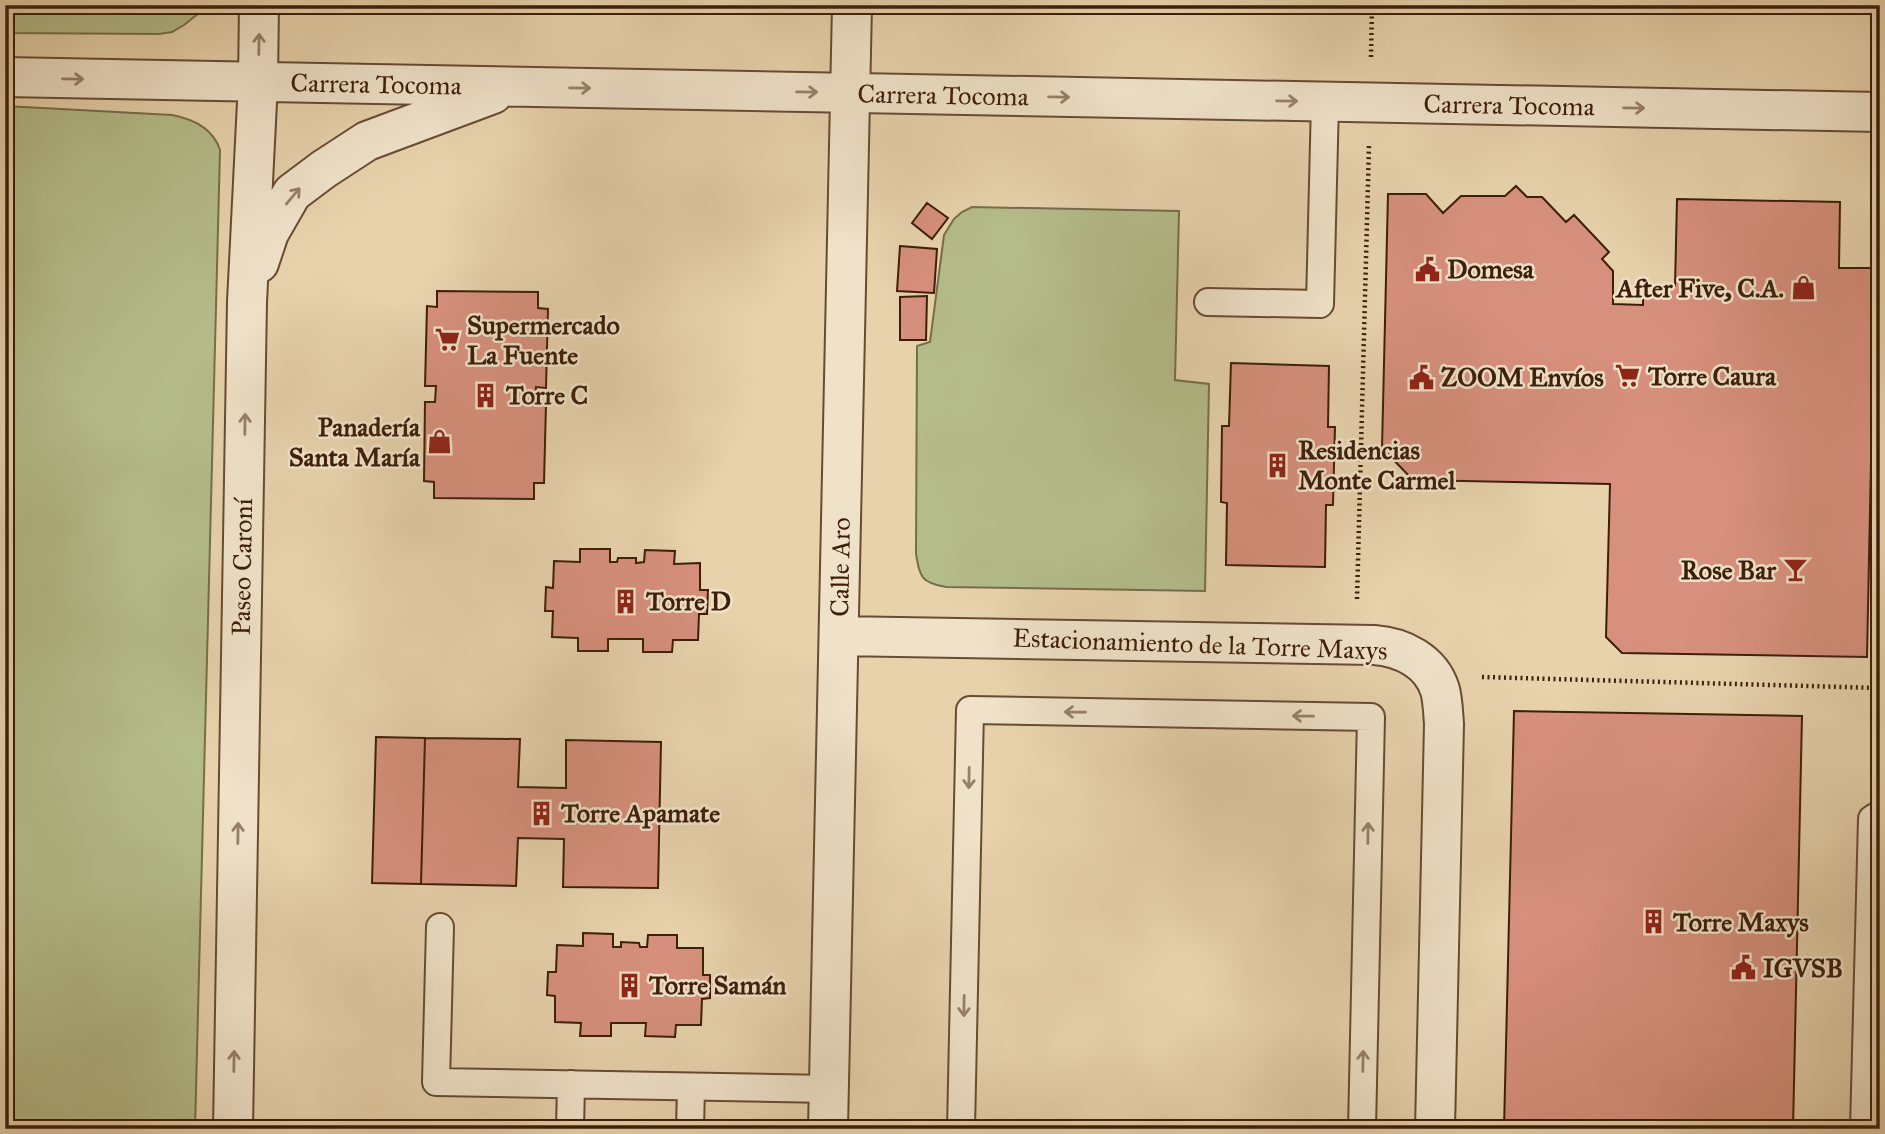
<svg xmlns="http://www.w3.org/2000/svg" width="1885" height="1134" font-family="'IM FELL Great Primer',serif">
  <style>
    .green { fill: #b4bc8a; stroke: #786d4a; stroke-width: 2 }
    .building { fill: #d7907d; stroke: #3d1e09; stroke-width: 2 }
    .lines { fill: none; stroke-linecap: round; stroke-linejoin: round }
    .service-casing { stroke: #684b32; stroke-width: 30 }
    .minor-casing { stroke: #684b32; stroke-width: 42 }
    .tertiary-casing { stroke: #684b32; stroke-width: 42 }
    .path { stroke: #3d1e09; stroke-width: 4.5; stroke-dasharray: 2 3.5; stroke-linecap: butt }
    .service { stroke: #efe2c9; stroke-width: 26 }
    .minor { stroke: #efe2c9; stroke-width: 38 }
    .tertiary { stroke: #efe2c9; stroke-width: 38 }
    .oneway { stroke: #968069 }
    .labels { text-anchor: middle; stroke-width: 5; stroke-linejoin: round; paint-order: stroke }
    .street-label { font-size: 26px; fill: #3d1e09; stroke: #efe2c9 }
    .poi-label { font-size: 26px; font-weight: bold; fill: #3d1e09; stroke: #efe2c9; text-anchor: start }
  </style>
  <rect width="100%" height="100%" fill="#e7d2ac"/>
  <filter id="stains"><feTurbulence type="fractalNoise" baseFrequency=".00286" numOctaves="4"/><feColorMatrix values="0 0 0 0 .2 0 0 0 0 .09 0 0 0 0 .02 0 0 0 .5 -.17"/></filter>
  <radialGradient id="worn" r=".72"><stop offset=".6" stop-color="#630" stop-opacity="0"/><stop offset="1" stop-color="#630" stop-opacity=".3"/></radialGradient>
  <path class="green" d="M 5,5 L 209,5 L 184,25 L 172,32 L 159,34 L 5,33 Z
    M 5,106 L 172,115 C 193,119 213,128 220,150 L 195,1129 L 5,1129 Z
    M 972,207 L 1179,211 L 1175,380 L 1209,384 L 1205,591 L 946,587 C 921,583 920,577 916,554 L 917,346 L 930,342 L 944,235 L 954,219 L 962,212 Z"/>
  <path class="building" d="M 1516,186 L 1527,197 L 1542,197 L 1566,222 L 1574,215 L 1609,252 L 1602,259 L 1613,271 L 1613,304 L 1643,305 L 1643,286 L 1675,286 L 1677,199 L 1840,202 L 1839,268 L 1875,268 L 1867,657 L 1622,653 L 1606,637 L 1610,484 L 1413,480 L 1382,448 L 1388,194 L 1426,194 L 1443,213 L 1461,196 L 1505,196 Z
    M 927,203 L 948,218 L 932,239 L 912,223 Z
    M 900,246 L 937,249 L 934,293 L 897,291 Z
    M 437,291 L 538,292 L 538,308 L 548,309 L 546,388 L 536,387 L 535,404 L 546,404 L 544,483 L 534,483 L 534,499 L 434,498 L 434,482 L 424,481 L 425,402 L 435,402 L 436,386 L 425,386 L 427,306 L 437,307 Z
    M 927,296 L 926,340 L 900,340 L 900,297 Z
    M 1231,363 L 1329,366 L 1328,427 L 1335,427 L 1333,505 L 1326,505 L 1325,567 L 1226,565 L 1227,503 L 1221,502 L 1222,426 L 1229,426 Z
    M 580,549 L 610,549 L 610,562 L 617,562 L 618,558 L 636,558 L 636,563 L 644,562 L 645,550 L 675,551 L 674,564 L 700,563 L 700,590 L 708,590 L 707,614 L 699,614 L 698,640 L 673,640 L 672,652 L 643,652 L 643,639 L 608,639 L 608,651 L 578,651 L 578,638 L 552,637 L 553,611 L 545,611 L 546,587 L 553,588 L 554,561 L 580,562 Z
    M 1514,711 L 1802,716 L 1793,1129 L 1504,1129 Z
    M 376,737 L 425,738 L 421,884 L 372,883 Z
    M 425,738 L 520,739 L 518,787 L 566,788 L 566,740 L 661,742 L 658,888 L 563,887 L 564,839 L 518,838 L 516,886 L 421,884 Z
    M 583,933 L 613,934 L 613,947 L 621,947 L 621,942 L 639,943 L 640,947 L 647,947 L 648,935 L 677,935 L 677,948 L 703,948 L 703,975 L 710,975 L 710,998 L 702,999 L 701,1025 L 676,1025 L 675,1037 L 645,1036 L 646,1023 L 611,1023 L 611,1036 L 580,1036 L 581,1023 L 555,1022 L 555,996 L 547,995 L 548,972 L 556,972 L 557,945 L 583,946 Z"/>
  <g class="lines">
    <defs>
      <path id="service" d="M 1208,302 L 1320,304 L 1325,102
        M 440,927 L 436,1082 L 829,1089
        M 570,1129 L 571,1084
        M 690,1129 L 691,1087
        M 961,1129 L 970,710 L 1371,717 L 1362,1129
        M 1864,1129 L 1872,819 L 1880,814"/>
      <path id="minor" d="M 839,636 L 1374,645 C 1402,647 1431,661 1440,690 C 1443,701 1443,713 1444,724 L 1435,1129
        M 828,1129 L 852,5"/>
      <path id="tertiary" d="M 5,77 L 1880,112
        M 259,263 L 269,233 L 292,193 L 324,169 L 367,141 L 493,94
        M 233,1129 L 247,302 L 258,82 L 259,5"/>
    </defs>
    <use href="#service" class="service-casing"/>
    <use href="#minor" class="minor-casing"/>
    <use href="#tertiary" class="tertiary-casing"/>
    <path class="path" d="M 1371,57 L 1372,5
      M 1357,599 L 1369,146
      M 1482,677 L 1880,688"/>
    <use href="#service" class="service"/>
    <use href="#minor" class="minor"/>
    <use href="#tertiary" class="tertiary"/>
  </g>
  <defs><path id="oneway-shaft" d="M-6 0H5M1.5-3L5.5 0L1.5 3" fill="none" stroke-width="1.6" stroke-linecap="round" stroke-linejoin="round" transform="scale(1.75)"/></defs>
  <g class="oneway">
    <use href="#oneway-shaft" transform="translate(259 44) rotate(-89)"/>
    <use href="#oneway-shaft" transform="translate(73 79) rotate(1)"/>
    <use href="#oneway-shaft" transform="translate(580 88) rotate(1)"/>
    <use href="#oneway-shaft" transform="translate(807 92) rotate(1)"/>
    <use href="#oneway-shaft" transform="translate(1059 97) rotate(1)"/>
    <use href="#oneway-shaft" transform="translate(1287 101) rotate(1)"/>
    <use href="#oneway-shaft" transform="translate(1634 108) rotate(1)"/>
    <use href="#oneway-shaft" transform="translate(293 196) rotate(-50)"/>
    <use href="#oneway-shaft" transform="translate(245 424) rotate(-89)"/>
    <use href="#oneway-shaft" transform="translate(1075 712) rotate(-179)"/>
    <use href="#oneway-shaft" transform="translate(1303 716) rotate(-179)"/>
    <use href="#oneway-shaft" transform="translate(969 778) rotate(91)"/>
    <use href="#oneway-shaft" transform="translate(238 833) rotate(-89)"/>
    <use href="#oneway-shaft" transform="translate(1368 833) rotate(-89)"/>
    <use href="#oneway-shaft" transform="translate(964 1006) rotate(91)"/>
    <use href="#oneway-shaft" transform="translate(234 1061) rotate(-89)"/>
    <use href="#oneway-shaft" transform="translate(1363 1061) rotate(-89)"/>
  </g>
  <defs>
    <symbol id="civic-bare" viewBox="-9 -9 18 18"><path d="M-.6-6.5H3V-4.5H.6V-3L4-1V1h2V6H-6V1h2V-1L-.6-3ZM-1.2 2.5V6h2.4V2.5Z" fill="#8f2418" stroke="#efe2c9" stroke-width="2.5" paint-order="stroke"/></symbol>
    <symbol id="shop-bare" viewBox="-9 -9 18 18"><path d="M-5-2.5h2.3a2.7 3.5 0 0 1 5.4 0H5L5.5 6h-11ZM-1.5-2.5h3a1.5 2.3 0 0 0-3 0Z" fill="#8f2418" stroke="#efe2c9" stroke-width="2.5" paint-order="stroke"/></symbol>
    <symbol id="supermarket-bare" viewBox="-9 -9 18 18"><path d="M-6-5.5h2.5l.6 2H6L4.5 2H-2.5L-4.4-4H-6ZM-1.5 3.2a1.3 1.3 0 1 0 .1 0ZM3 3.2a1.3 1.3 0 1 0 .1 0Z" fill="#8f2418" stroke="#efe2c9" stroke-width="2.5" paint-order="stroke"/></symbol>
    <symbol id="building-bare" viewBox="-9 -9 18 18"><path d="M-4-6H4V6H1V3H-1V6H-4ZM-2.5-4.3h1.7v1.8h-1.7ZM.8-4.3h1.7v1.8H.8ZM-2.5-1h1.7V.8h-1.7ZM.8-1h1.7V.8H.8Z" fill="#8f2418" stroke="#efe2c9" stroke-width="2.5" paint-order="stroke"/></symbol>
    <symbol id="bar-bare" viewBox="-9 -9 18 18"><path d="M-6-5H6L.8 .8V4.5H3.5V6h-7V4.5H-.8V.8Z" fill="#8f2418" stroke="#efe2c9" stroke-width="2.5" paint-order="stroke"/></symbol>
  </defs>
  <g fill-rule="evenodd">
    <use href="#civic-bare" x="1410" y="252" width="35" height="35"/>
    <use href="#shop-bare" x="1786" y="270" width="35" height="35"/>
    <use href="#supermarket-bare" x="430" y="322" width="35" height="35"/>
    <use href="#supermarket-bare" x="1610" y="358" width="35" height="35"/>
    <use href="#civic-bare" x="1404" y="360" width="35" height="35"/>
    <use href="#building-bare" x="468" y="378" width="35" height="35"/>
    <use href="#shop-bare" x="422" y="424" width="35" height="35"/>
    <use href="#building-bare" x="1260" y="448" width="35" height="35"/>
    <use href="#bar-bare" x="1778" y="552" width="35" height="35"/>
    <use href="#building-bare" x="608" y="584" width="35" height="35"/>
    <use href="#building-bare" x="524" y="796" width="35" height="35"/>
    <use href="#building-bare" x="1636" y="904" width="35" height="35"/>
    <use href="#civic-bare" x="1726" y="950" width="35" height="35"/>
    <use href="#building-bare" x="612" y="968" width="35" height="35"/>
  </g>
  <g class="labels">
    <g class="street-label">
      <text transform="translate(376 84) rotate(1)" y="9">Carrera Tocoma</text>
      <text transform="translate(943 95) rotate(1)" y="9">Carrera Tocoma</text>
      <text transform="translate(1509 105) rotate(1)" y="9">Carrera Tocoma</text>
      <text transform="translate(242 567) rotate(-89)" y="9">Paseo Caroní</text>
      <text transform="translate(840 567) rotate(-89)" y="9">Calle Aro</text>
      <text transform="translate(1200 644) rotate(2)" y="9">Estacionamiento de la Torre Maxys</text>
    </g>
    <g class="poi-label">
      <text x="1447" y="278">Domesa</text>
      <text x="1784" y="297" text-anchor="end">After Five, C.A.</text>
      <text x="467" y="334">Supermercado<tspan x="467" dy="30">La Fuente</tspan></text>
      <text x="1648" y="385">Torre Caura</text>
      <text x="1441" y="386">ZOOM Envíos</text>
      <text x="506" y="404">Torre C</text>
      <text x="420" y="436" text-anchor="end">Panadería<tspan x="420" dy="30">Santa María</tspan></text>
      <text x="1298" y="459">Residencias<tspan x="1298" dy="30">Monte Carmel</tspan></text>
      <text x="1776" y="579" text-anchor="end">Rose Bar</text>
      <text x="646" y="610">Torre D</text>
      <text x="561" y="822">Torre Apamate</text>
      <text x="1673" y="931">Torre Maxys</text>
      <text x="1763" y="977">IGVSB</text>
      <text x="649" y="994">Torre Samán</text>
    </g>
  </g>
  <rect width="1885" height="1134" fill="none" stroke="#e7d2ac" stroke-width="28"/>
  <rect x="7" y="7" width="1871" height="1120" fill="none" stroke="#3d1e09" stroke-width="3.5"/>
  <rect x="14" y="14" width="1857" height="1106" fill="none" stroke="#3d1e09" stroke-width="2"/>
  <rect width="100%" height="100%" filter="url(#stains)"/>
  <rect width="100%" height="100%" fill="url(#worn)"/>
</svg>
